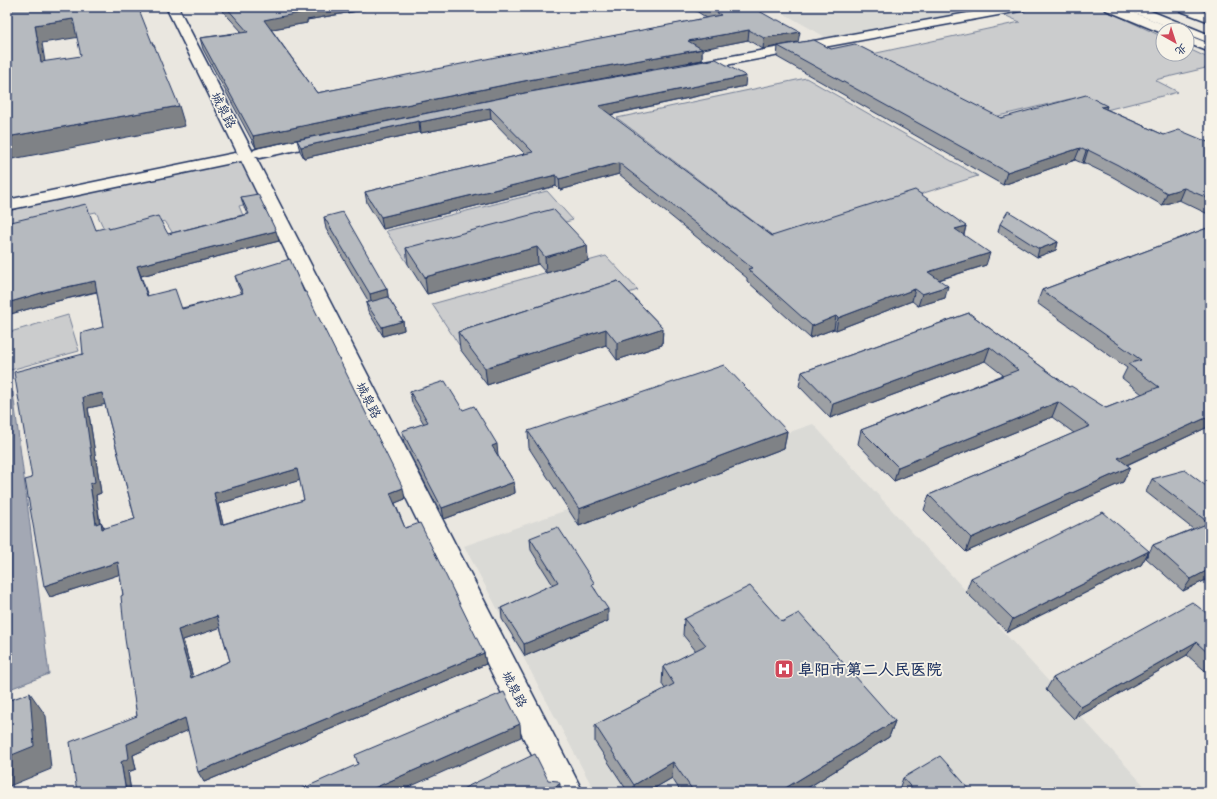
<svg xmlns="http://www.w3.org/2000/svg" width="1217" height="799" font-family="Pangolin,'LXGW WenKai TC',sans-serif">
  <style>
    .built { fill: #dadad6 }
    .green { fill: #cbcccd; stroke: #737e96 }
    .water { fill: #a3a8b4; stroke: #6d7892 }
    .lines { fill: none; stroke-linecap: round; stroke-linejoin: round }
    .street-casing { stroke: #1b2f5e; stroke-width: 3 }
    .secondary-casing { stroke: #1b2f5e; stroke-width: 3 }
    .primary-casing { stroke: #1b2f5e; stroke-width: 3 }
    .street { fill: #f7f3e8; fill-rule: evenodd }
    .secondary { fill: #f7f3e8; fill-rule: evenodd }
    .primary { fill: #f7f3e8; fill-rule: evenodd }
    .wall { fill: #9da0a4; stroke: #1b2f5e; fill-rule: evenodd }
    .shaded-wall { fill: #7f8286; stroke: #1b2f5e }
    .building { fill: #b6babf; stroke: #1b2f5e; fill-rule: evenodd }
    .labels { text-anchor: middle; stroke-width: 3.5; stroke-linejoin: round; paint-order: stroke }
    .street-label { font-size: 13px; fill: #1b2f5e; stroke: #f7f3e8 }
    .near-poi-label { font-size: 16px; font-weight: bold; fill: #1b2f5e; stroke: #f7f3e8; text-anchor: start }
  </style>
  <rect width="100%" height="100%" fill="#eae7e0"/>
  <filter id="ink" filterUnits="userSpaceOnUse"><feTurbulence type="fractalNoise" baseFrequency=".025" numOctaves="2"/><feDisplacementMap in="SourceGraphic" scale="8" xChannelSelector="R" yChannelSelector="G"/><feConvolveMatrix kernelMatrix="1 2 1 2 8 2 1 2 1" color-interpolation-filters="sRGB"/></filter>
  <g filter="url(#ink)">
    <path class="built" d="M 966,7 L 975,11 L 827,38 L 774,8 Z
      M 813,424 L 1150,792 L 595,792 L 464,546 Z"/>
    <path class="green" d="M 1044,7 L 1099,7 L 1163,37 L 1163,54 L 1187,54 L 1187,48 L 1210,59 L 1210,67 L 1155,80 L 1178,92 L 1098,112 L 1070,99 L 994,117 L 872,54 L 1020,22 L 1002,14 Z
      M 806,78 L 978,176 L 777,239 L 617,118 Z
      M 242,160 L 265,200 L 239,206 L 247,225 L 177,240 L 165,221 L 107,235 L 96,212 L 7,231 L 7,209 Z
      M 547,191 L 573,220 L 408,264 L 386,231 Z
      M 606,256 L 638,290 L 459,345 L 432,304 Z
      M 68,315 L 79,351 L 7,371 L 7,333 Z"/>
    <path class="water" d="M 13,392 L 49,674 L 7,690 L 7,394 Z"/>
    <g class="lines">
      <defs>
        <path id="street" d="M 166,7 L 178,7 L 583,792 L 550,792 Z"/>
        <path id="secondary" d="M 1001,7 L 1026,7 L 1024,10 L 1020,11 L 693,71 L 688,70 L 686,67 L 688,64 L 693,63 Z
          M 1104,7 L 1120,7 L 1170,27 L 1172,30 L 1163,30 L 1163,33 L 1162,33 L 1106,10 Z
          M 1176,7 L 1193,7 L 1210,14 L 1210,22 L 1178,10 Z
          M 1187,35 L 1210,44 L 1210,52 L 1187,43 Z
          M 328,134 L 333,136 L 336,139 L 333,142 L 260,158 L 254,156 L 252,153 L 254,150 L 260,148 Z
          M 235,153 L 241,155 L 243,158 L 241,161 L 7,210 L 7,200 Z"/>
        <path id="primary" d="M 1125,7 L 1141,7 L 1210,35 L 1210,43 L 1187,34 L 1187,30 L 1177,30 L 1127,10 Z"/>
      </defs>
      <use href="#street" class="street-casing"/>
      <use href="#secondary" class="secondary-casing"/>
      <use href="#primary" class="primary-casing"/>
      <use href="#street" class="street"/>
      <use href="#secondary" class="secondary"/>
      <use href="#primary" class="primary"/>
    </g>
    <path class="wall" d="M 219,7 L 380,7 L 307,20 L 307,23 L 271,29 L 317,93 L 707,18 L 690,7 L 752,7 L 798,42 L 763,49 L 748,40 L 702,49 L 702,60 L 530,92 L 256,148 L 203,49 L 200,38 L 242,32 Z
      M 778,46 L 831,49 L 1001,118 L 1106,109 L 1164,135 L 1210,143 L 1210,215 L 1179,200 L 1162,205 L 1113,177 L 1084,163 L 1082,163 L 1075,160 L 1003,185 L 777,57 Z
      M 745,86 L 610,115 L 772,236 L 966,226 L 964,235 L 986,265 L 939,280 L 945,298 L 918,306 L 912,301 L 836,330 L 834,329 L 810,338 L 747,281 L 747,278 L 619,174 L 560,190 L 556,186 L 383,229 L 367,203 L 365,192 L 525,154 L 491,119 L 421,133 L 420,132 L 304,158 L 300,151 L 297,140 L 530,92 Z
      M 241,197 L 279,241 L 141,276 L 148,296 L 182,308 L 242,294 L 238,286 L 235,276 L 304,292 L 405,499 L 395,503 L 405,528 L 484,653 L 486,664 L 204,782 L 188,730 L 133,755 L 136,769 L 128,772 L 131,792 L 77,792 L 137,716 L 123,595 L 120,574 L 50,597 L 32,478 L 83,354 L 103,327 L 97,292 L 53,302 L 7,315 L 7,223 L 96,230 L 109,229 L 168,234 L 247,214 L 244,207 ZM 105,404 L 135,519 L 105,529 L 101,522 L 100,522 L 96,495 L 101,493 L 88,408 ZM 300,480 L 304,500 L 223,524 L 218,504 ZM 220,627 L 230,661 L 193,677 L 183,640 Z
      M 324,217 L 387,289 L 388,297 L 403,321 L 404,330 L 383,336 L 368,311 L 366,303 L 369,302 L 326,229 Z
      M 1000,224 L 1058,242 L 1056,250 L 1037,257 L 998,232 Z
      M 1210,227 L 1210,426 L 1127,465 L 1130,467 L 1123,482 L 966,552 L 924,510 L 929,495 L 1074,433 L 1052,417 L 894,481 L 858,444 L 861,430 L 1003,375 L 985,361 L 830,418 L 799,386 L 802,372 L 969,313 L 1069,387 L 1106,408 L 1142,394 L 1122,378 L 1127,368 L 1037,303 L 1042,290 Z
      M 587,245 L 588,261 L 546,273 L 538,264 L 427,294 L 408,264 L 406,248 Z
      M 618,281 L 663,328 L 662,345 L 617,360 L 606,345 L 487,385 L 460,349 L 458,332 Z
      M 410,392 L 463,410 L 498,456 L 514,482 L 515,493 L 444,519 L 404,443 L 402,431 L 424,424 L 412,403 Z
      M 528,431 L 787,431 L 784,448 L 579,526 L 529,448 Z
      M 1152,479 L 1210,489 L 1210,578 L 1183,591 L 1146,558 L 1153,545 L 1193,529 L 1146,492 Z
      M 530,538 L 595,589 L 608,621 L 525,656 L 502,619 L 501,608 L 553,585 L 531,550 Z
      M 1149,551 L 1141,565 L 1007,632 L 966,592 L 971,578 Z
      M 1210,616 L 1210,675 L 1187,655 L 1074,719 L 1046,690 L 1053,678 Z
      M 684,619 L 782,622 L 895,721 L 889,737 L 801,792 L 681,792 L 672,778 L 648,792 L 628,792 L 595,742 L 595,725 L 665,689 L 662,684 L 663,667 L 696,651 L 683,635 Z
      M 903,778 L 972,792 L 898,792 Z"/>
    <path class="shaded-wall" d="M 323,7 L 380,7 L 307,20 L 307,23 L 267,30 L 264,20 L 304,10 Z
      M 73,19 L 80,37 L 42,43 L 48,81 L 41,62 L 35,25 Z
      M 749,30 L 748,40 L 688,52 L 688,41 Z
      M 800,32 L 798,42 L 763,49 L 764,38 Z
      M 702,49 L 702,60 L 530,92 L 256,148 L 253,136 L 529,80 Z
      M 746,76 L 745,86 L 599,117 L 599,106 Z
      M 179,106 L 185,126 L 7,160 L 7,137 Z
      M 1107,106 L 1103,117 L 1101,107 Z
      M 490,108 L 491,119 L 421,133 L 420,122 Z
      M 419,121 L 420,132 L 304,158 L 301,147 Z
      M 1080,148 L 1075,160 L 1003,185 L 1007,172 Z
      M 1088,150 L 1084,163 L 1082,163 L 1086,151 Z
      M 619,163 L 619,174 L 560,190 L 559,179 Z
      M 556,175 L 556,186 L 383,229 L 381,217 Z
      M 1184,188 L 1179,200 L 1162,205 L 1167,193 Z
      M 966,226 L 963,238 L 955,229 Z
      M 276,231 L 279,241 L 141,276 L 137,266 Z
      M 1058,242 L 1056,250 L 1037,257 L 1039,249 Z
      M 587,245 L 588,261 L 546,273 L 545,257 Z
      M 537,247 L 538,264 L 427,294 L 425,277 Z
      M 990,253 L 986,265 L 925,284 L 928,272 Z
      M 95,281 L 99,291 L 53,302 L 7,315 L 7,303 L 48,291 Z
      M 948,286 L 945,298 L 918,306 L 922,294 Z
      M 387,289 L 389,302 L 372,307 L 370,294 Z
      M 915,289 L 912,301 L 836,330 L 838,318 Z
      M 836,316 L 834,329 L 810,338 L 812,326 Z
      M 403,321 L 404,330 L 383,336 L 382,327 Z
      M 663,328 L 662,345 L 617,360 L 617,343 Z
      M 606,329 L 606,345 L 487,385 L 485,368 Z
      M 990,347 L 985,361 L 830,418 L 833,404 Z
      M 102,393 L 107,404 L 88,408 L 101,493 L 96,495 L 101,534 L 96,524 L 90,484 L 83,397 Z
      M 1058,402 L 1052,417 L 894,481 L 898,467 Z
      M 1210,416 L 1210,426 L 1111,472 L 1118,458 Z
      M 787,431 L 784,448 L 579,526 L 579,509 Z
      M 497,444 L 498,456 L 493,458 L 492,446 Z
      M 1130,467 L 1123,482 L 966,552 L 971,538 Z
      M 297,469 L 301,480 L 218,504 L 226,536 L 221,525 L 214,493 Z
      M 514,482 L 515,493 L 444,519 L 442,508 Z
      M 403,488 L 405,499 L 393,504 L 390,493 Z
      M 101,522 L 107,533 L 102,529 Z
      M 1149,551 L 1141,565 L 1007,632 L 1013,619 Z
      M 118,562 L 124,573 L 50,597 L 44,586 Z
      M 1210,569 L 1210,578 L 1183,591 L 1191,579 Z
      M 608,609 L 608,621 L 525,656 L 524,644 Z
      M 217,616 L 222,627 L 183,640 L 196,689 L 191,678 L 178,630 Z
      M 1196,642 L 1187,655 L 1074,719 L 1081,707 Z
      M 484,653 L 486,664 L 204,782 L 198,772 Z
      M 30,693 L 46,716 L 51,769 L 7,787 L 7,757 Z
      M 185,718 L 191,729 L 133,755 L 136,769 L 128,772 L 131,792 L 126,792 L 121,762 L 127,744 Z
      M 895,721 L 889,737 L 801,792 L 779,792 Z
      M 520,724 L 521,737 L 398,792 L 365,792 Z
      M 673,762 L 672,778 L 648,792 L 634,792 L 634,785 Z
      M 560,784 L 560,792 L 544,792 Z"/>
    <path class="building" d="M 7,7 L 138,7 L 153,45 L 154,45 L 179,106 L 7,137 ZM 73,19 L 81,56 L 41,62 L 35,25 Z
      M 226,7 L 323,7 L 304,10 L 305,12 L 264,20 L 317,93 L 521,52 L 522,53 L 721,15 L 707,7 L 752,7 L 775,20 L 778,20 L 800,32 L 764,38 L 749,30 L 688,41 L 702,49 L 529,80 L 253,136 L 200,38 L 248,32 Z
      M 814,40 L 831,49 L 855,44 L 1001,118 L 1086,95 L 1107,106 L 1101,107 L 1164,135 L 1179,130 L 1210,143 L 1210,199 L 1184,188 L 1167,193 L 1118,165 L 1088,150 L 1086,151 L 1080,148 L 1007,172 L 778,46 Z
      M 716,59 L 746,76 L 599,106 L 772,236 L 915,190 L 966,226 L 955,229 L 990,253 L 928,272 L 948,286 L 922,294 L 915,289 L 838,318 L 836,316 L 812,326 L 748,269 L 752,268 L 619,163 L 559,179 L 556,175 L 381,217 L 365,192 L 533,152 L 490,108 L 420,122 L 419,121 L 301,147 L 297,140 L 530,92 Z
      M 258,194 L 276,231 L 137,266 L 147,296 L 175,289 L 182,309 L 243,293 L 235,276 L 290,259 L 304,292 L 306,292 L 403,488 L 390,493 L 405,528 L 420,523 L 484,653 L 198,772 L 185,718 L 127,744 L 129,758 L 121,762 L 126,792 L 77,792 L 70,742 L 137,716 L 125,639 L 121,596 L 123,595 L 118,562 L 44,586 L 25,480 L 32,478 L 14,372 L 83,354 L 81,333 L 103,327 L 95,281 L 48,291 L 7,303 L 7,223 L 86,204 L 96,230 L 108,227 L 109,229 L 158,216 L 168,234 L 249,214 L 241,197 ZM 102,393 L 135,519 L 102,529 L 101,522 L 96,524 L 90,484 L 95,482 L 83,397 ZM 297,469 L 304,500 L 221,525 L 214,493 ZM 217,616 L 230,661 L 191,678 L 178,630 Z
      M 553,209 L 587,245 L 545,257 L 537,247 L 425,277 L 406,248 Z
      M 1008,211 L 1058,242 L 1039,249 L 1000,224 Z
      M 343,212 L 387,289 L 370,294 L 324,217 Z
      M 1210,227 L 1210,416 L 1118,458 L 1130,467 L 971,538 L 929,495 L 1090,426 L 1058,402 L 898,467 L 861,430 L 1018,370 L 990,347 L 833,404 L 802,372 L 969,313 L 1069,387 L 1071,386 L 1106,408 L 1159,387 L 1128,364 L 1141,360 L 1042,290 Z
      M 618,281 L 663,328 L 617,343 L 606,329 L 485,368 L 458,332 Z
      M 388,297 L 403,321 L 382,327 L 366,303 Z
      M 724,365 L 787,431 L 579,509 L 528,431 Z
      M 445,381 L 463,410 L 474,406 L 497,444 L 492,446 L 514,482 L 442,508 L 402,431 L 428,422 L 410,392 Z
      M 1185,470 L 1210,489 L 1210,569 L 1191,579 L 1153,545 L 1209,523 L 1152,479 Z
      M 1103,512 L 1149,551 L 1013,619 L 971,578 Z
      M 558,527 L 595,584 L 592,585 L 608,609 L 524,644 L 501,608 L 558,582 L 530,538 Z
      M 750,586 L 782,622 L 799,613 L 895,721 L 779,792 L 694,792 L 673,762 L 634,785 L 595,725 L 674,684 L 663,667 L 706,645 L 684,619 Z
      M 1192,602 L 1210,616 L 1210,655 L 1196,642 L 1081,707 L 1053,678 Z
      M 504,692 L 520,724 L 365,792 L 295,792 L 358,764 L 355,755 Z
      M 30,693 L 34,746 L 7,757 L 7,701 Z
      M 535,754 L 548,780 L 558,781 L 560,784 L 544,792 L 456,792 Z
      M 940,756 L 972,792 L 915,792 L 903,778 Z"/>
  </g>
  <defs>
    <symbol id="hospital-square" viewBox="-11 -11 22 22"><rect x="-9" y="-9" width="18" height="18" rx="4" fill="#d1495b" stroke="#f7f3e8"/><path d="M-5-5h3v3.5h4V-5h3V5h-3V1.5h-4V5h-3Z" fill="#fff"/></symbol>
  </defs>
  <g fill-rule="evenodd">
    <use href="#hospital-square" x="773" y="658" width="22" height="22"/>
  </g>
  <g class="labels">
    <g class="street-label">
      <text transform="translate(224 110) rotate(63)" y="5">城泉路</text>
      <text transform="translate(369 400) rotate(63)" y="5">城泉路</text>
      <text transform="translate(515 689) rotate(63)" y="5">城泉路</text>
    </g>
    <g class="near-poi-label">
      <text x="798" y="675">阜阳市第二人民医院</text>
    </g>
  </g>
  <rect width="1217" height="799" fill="none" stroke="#f7f3e8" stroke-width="24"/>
  <rect x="12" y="12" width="1193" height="775" fill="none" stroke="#1b2f5e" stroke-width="1.5" filter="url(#ink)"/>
  <g transform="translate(1175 42) rotate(141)"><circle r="19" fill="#f7f3e8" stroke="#9fa5b1"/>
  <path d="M0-3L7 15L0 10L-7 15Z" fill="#d1495b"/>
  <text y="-6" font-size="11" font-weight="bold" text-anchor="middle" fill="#1b2f5e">北</text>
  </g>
</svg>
